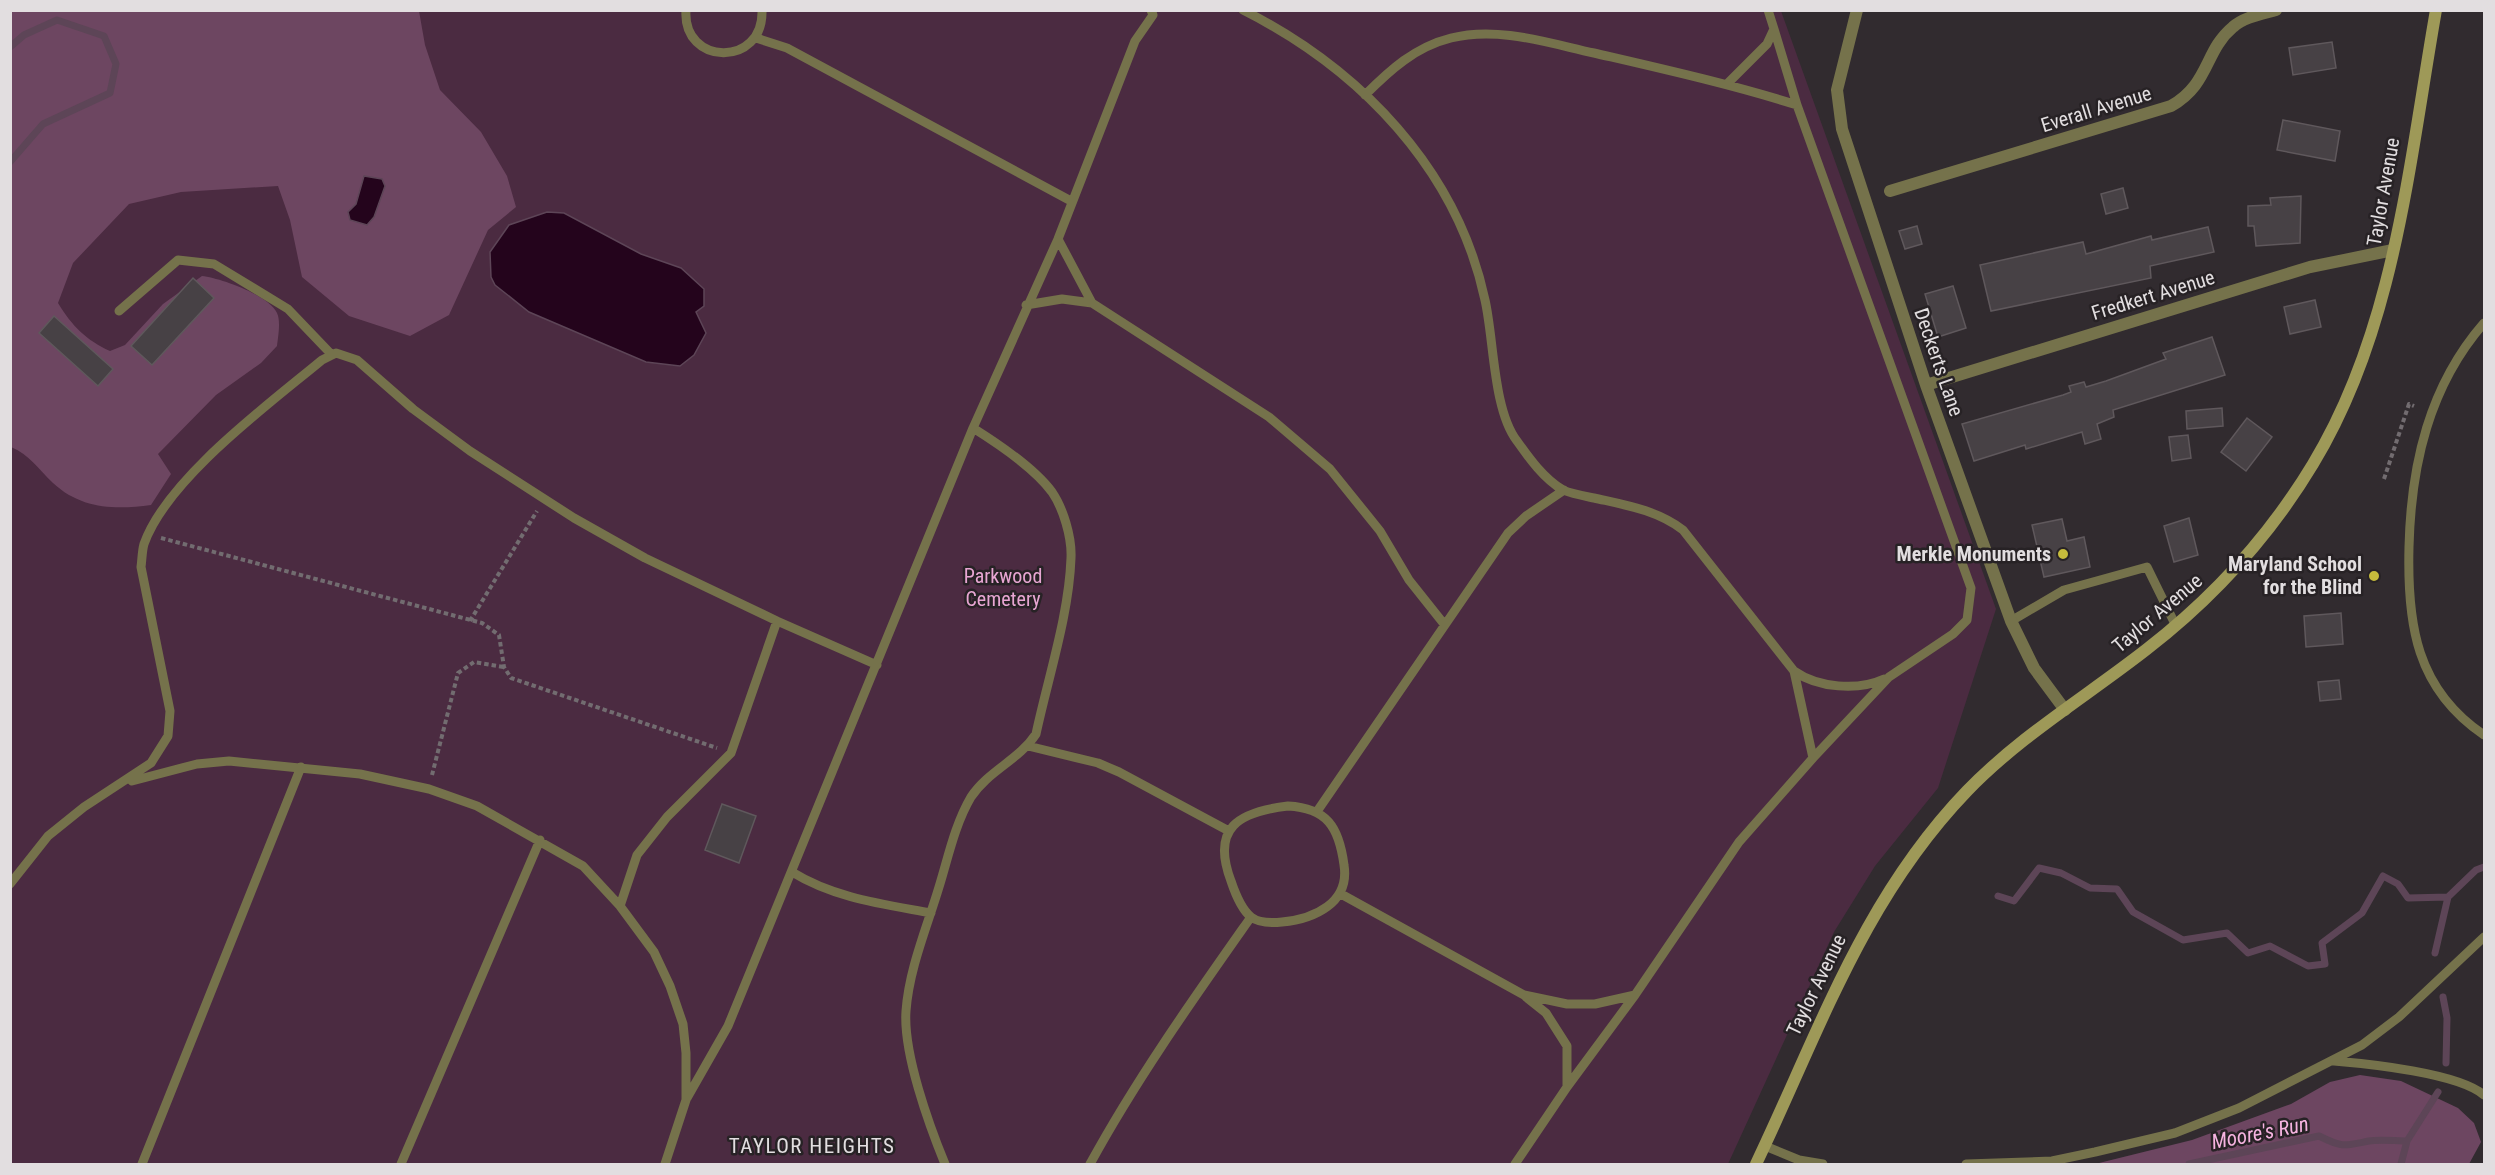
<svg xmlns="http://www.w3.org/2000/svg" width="2495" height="1175" font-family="'Roboto Condensed',sans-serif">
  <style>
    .green { fill: #4b2b41 }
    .forest { fill: #6d4661 }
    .water { fill: #24041c; stroke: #5d4557; stroke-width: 1.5 }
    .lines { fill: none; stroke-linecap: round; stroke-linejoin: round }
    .stream { stroke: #5d4557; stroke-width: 7 }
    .building { fill: #474145; stroke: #5f585c; stroke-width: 1.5 }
    .path { stroke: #726c70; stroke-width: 4; stroke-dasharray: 4.5 3; stroke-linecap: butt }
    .service { stroke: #75724b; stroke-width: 9 }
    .minor { stroke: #75724b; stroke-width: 12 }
    .secondary { stroke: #9e9958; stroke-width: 12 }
    .poi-dot { fill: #c6bb3c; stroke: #272225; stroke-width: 2 }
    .labels { text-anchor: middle; stroke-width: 5; stroke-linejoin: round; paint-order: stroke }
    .street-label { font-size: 20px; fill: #e2dee0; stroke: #272225 }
    .poi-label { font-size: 20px; font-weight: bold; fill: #e2dee0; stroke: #272225; text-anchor: end }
    .park-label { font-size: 20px; fill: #e8a6d3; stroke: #272225 }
    .water-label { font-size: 21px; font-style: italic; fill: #f6b3e0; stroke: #272225 }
    .neighbourhood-label { font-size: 21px; letter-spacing: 1.5px; fill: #e2dee0; stroke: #272225 }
  </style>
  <rect width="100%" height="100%" fill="#312b2f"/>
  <path class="green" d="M 99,11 L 1781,11 L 1996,609 L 1938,788 L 1875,866 L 1834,932 L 1728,1164 L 11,1164 L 11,165 Z"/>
  <path class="forest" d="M 10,11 L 419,11 L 425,45 L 440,90 L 481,132 L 507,176 L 516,207 L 488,230 L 449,315 L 410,336 L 349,316 L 302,277 L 290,220 L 278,186 L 181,192 L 129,204 L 73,263 L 58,303 C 72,326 86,340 110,351 L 125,345 L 163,304 L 202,276 C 220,278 269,295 277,313 C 281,321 278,337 277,346 L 261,363 L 216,395 L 158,454 L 171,474 L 151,505 C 115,510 81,509 53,483 C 38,469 30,455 11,447 Z
    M 2360,1075 L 2401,1081 L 2458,1108 L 2474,1123 L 2481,1142 L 2469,1164 L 2095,1164 L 2192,1140 L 2291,1104 L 2330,1082 Z"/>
  <path class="water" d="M 364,176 L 382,179 L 385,186 L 374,217 L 367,225 L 350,220 L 348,212 L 356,204 Z
    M 547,212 L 564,213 L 641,254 L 681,268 L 704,289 L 704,306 L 696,312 L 706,333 L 694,355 L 680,366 L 646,362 L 529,312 L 495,285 L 491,277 L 490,252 L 509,225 Z"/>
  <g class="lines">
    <path class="stream" d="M 10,47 L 24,35 L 57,20 L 104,36 L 116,64 L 110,93 L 43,124 L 10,162
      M 1998,896 L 2014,901 L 2039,868 L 2061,873 L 2090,888 L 2117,889 L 2133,912 L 2183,940 L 2227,933 L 2248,953 L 2270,946 L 2308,966 L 2325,964 L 2322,943 L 2362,913 L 2383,876 L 2398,884 L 2408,898 L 2448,897
      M 2435,953 L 2448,897 L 2476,870 L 2484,867
      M 2443,997 L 2447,1018 L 2446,1063
      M 2189,1164 L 2319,1136 C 2343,1148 2344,1146 2369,1141 C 2380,1139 2395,1141 2407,1141
      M 2401,1164 L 2407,1141 L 2438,1092"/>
  </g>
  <path class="building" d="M 2332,42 L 2336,68 L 2293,75 L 2289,48 Z
    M 2283,120 L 2340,131 L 2335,161 L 2277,150 Z
    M 2123,188 L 2128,208 L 2106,214 L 2101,194 Z
    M 2301,196 L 2300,243 L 2256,246 L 2254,226 L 2248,226 L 2248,206 L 2271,205 L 2270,198 Z
    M 1917,226 L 1922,244 L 1905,249 L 1899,231 Z
    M 2208,227 L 2214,252 L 2150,266 L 2151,278 L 1991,311 L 1980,265 L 2083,242 L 2086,254 L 2151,236 L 2152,240 Z
    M 193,278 L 214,298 L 152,365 L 131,346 Z
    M 1953,286 L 1966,328 L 1938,337 L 1925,294 Z
    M 2315,300 L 2321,327 L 2290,334 L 2284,307 Z
    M 54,316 L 113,369 L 98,386 L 39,333 Z
    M 2212,337 L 2225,375 L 2113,410 L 2114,417 L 2097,424 L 2101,439 L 2085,444 L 2082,432 L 2026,449 L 2025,445 L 1974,461 L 1962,424 L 2063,395 L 2071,392 L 2069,386 L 2084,382 L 2086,387 L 2106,381 L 2166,359 L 2163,353 Z
    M 2222,408 L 2223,426 L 2187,429 L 2186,411 Z
    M 2247,418 L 2272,437 L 2246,471 L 2221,452 Z
    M 2188,435 L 2191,458 L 2172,461 L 2169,437 Z
    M 2189,518 L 2198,555 L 2174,562 L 2164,526 Z
    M 2062,519 L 2067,541 L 2084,537 L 2090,567 L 2044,577 L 2032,525 Z
    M 2341,613 L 2343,644 L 2306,647 L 2304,616 Z
    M 2339,680 L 2341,699 L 2320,701 L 2318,682 Z
    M 722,804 L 756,816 L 739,863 L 705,850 Z"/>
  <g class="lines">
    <path class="path" d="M 2384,479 L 2409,404 L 2414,406
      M 161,538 L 482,623 L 499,635 L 504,667 L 511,678 L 717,748
      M 470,621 L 537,511
      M 432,775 L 458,673 L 474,662 L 504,667"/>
    <path class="service" d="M 686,10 C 682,66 764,68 762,10
      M 1243,10 C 1360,69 1457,169 1485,300 C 1494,339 1493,410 1517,441 C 1529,458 1544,479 1563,490 C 1572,494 1584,496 1594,498 C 1625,505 1657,510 1683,530 L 1794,671 L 1813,758 L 1739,842 L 1635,995 L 1595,1004 L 1567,1004 L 1524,995 L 1341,894
      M 1774,29 L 1797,105
      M 756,38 L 787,48 L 1071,201
      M 1728,83 L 1767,44 L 1774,29 L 1768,10
      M 1365,95 C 1390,70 1415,47 1451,38 C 1498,26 1548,43 1594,53 C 1663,69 1730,84 1797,105 L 1971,588 L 1967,620 L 1953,634 L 1889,677 L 1813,758
      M 1058,239 L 1092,303 L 1269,417 L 1330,469 L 1380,531 L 1409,580 L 1444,624
      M 1026,305 L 1062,299 L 1092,303
      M 119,311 L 178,260 L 214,264 L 288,309 L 332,355
      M 2484,323 C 2429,386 2411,465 2409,547 C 2407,624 2416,689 2484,735
      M 2011,621 L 2064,590 L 2147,567 L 2176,626
      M 1794,671 C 1818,688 1858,691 1884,679
      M 1028,746 L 1098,763 L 1119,772 L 1227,830
      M 132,781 L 197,764 L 229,761 L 360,774 L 429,789 L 477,806 L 583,866 L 620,906 L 654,952 L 670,986 L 683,1024 L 686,1053 L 686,1100 L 665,1164
      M 1288,806 C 1327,808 1339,827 1344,865 C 1350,903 1314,919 1282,922 C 1273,923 1259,923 1251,917 C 1241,909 1235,893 1231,881 C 1211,828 1238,812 1288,806 Z
      M 1318,810 L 1508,533 L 1526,516 L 1564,490
      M 792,872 C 834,898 883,904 931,913
      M 10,884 L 48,836 L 84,807 L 151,763 L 168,736 L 170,711 L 141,567 C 142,560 142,551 144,544 C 167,479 269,404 322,360 L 336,353 L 357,360 L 413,409 L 470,451 L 574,518 L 645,558 L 777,621 L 877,665
      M 620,906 L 637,855 L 667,817 L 731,753 L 777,621
      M 1526,997 L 1546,1013 L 1567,1046 L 1567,1087
      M 2334,1061 C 2370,1064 2458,1073 2484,1095
      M 687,1098 L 728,1026 L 973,428
      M 1765,1146 L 1799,1160 L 1823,1164
      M 142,1164 L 301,767
      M 401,1164 L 540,840
      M 945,1164 C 929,1125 903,1053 906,1011 C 909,969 927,927 939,887 C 948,858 955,824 971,797 C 988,771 1019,760 1036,734 C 1048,678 1069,615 1071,558 C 1072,537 1063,508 1052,492 C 1035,469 997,443 973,428 L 1058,239 L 1135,41 L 1153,15 L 1151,10
      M 1090,1164 C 1137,1078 1194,998 1251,917
      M 1515,1164 L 1567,1087 L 1635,995
      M 1966,1164 L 2052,1161 L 2095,1152 L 2175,1133 L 2239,1108 L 2362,1045 L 2399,1017 L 2484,937"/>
    <path class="minor" d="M 1857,10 L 1837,90 L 1842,129 L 1926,385 L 2011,621 L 2034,668 L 2065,710
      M 1890,191 L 2171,106 C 2210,84 2204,51 2233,27 C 2244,17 2262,14 2276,10
      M 1926,385 L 2310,267 L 2393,250"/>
    <path class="secondary" d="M 1756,1164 C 1819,1032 1863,899 1967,791 C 2020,736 2087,696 2147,649 C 2214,597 2269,537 2313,464 C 2395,329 2409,163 2436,10"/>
  </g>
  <g class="poi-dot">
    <circle cx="2063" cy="554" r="6"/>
    <circle cx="2374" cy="576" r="6"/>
  </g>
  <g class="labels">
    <g class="street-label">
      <text transform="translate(2096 109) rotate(-17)" y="7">Everall Avenue</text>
      <text transform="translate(2383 192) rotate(-80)" y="7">Taylor Avenue</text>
      <text transform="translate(2153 295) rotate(-17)" y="7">Fredkert Avenue</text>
      <text transform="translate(1939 362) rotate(71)" y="7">Deckerts Lane</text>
      <text transform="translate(2157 613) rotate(-40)" y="7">Taylor Avenue</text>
      <text transform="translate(1816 985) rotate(-64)" y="7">Taylor Avenue</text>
    </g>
    <g class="poi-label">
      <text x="2051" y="561">Merkle Monuments</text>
      <text x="2362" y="571">Maryland School<tspan x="2362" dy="23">for the Blind</tspan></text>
    </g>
    <g class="park-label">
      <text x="1003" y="583">Parkwood<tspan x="1003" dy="23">Cemetery</tspan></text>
    </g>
    <g class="water-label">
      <text transform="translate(2260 1133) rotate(-11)" y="7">Moore's Run</text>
    </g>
    <g class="neighbourhood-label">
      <text x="812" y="1153">TAYLOR HEIGHTS</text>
    </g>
  </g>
  <rect width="2495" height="1175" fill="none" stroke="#e2dee0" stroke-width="24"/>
</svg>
